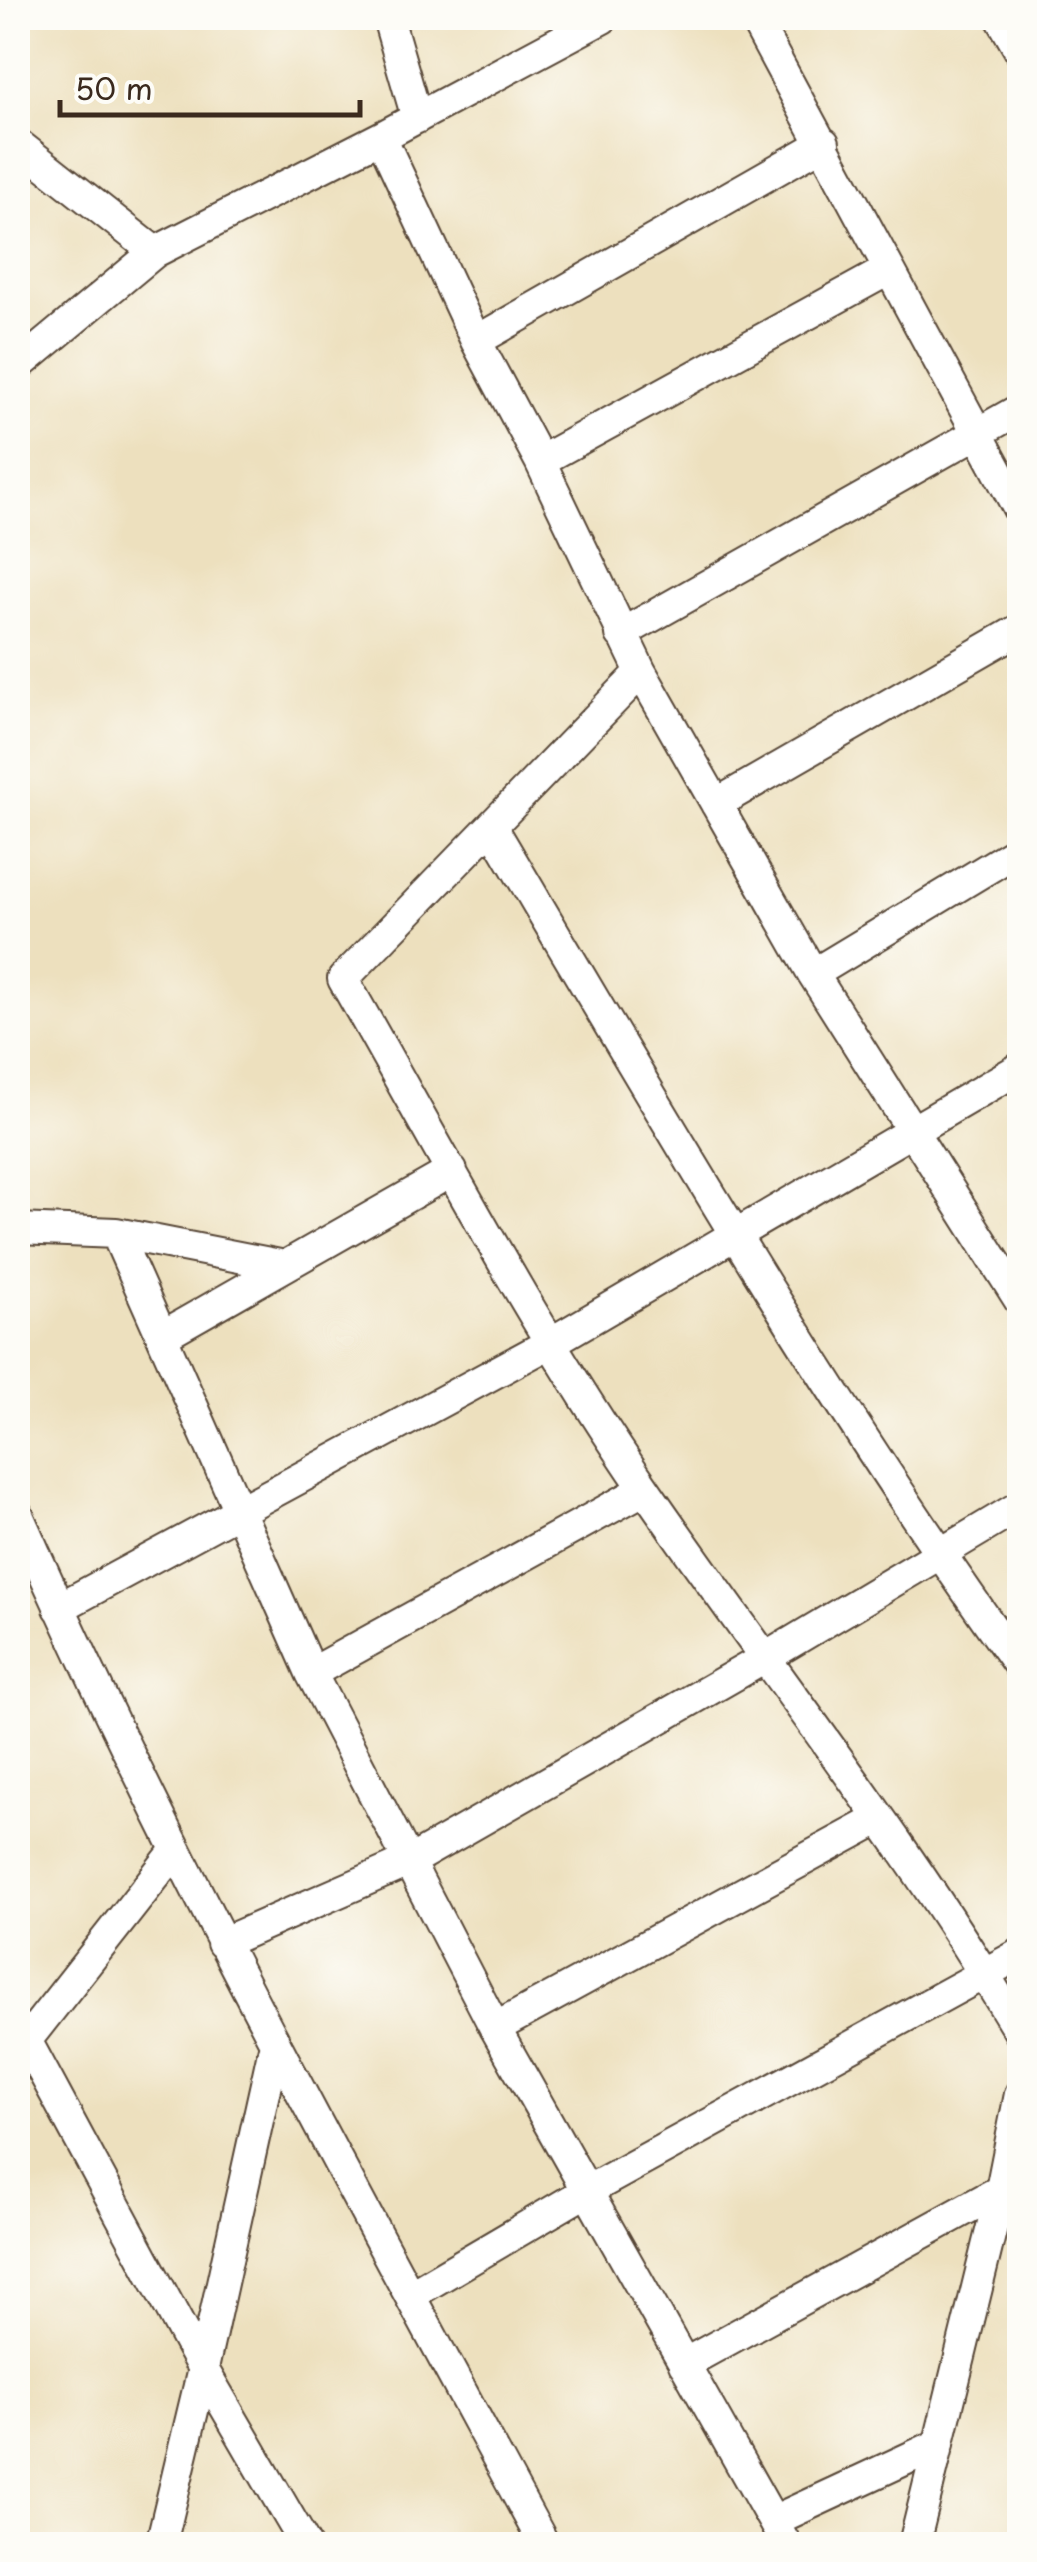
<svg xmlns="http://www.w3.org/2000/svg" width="1037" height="2562" font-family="'Playpen Sans',sans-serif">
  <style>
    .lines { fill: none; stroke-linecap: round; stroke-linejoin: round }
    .minor-casing { stroke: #564536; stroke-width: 34 }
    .minor { stroke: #fff; stroke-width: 30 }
  </style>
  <rect width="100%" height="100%" fill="#fdfcf7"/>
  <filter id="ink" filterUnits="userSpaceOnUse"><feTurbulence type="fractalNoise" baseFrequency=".01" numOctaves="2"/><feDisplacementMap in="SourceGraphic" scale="20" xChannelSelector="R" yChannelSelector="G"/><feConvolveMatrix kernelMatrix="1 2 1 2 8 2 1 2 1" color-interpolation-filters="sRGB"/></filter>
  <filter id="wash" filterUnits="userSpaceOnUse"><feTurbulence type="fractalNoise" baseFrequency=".0048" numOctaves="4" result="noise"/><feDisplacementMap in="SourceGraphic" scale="40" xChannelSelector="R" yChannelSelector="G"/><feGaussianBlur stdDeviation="2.25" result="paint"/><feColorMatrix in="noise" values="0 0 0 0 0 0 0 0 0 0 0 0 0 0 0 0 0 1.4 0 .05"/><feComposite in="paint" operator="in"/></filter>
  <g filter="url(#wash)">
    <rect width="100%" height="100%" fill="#ede0be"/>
  </g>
  <g filter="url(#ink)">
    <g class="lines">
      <defs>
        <path id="minor" d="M 388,18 L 417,118
          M 754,18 L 1020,512
          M 1001,18 L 1020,51
          M 381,137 L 476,341 L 540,461 L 641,672 L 813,974 L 1020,1301
          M 18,144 L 155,252
          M 476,341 L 824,143
          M 18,366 L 155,252 L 381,137 L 603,18
          M 540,461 L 888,270
          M 621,634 L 1020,409
          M 641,672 L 343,979 C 441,1151 534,1329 647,1492 C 771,1672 909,1844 1020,2033
          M 716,804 L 1020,629
          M 492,827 C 660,1111 826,1398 1020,1667
          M 813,974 L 1020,849
          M 18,1229 L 116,1233 L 285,1266
          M 116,1233 L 311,1673 L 495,2028 L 786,2544
          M 164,1335 L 452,1171
          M 18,1515 C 174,1868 361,2205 544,2544
          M 59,1608 L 552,1342 L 1020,1068
          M 311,1673 L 645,1489
          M 222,1943 L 410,1861 L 765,1658 L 1020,1506
          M 495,2028 L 879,1819
          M 26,2040 L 203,2369 L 305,2544
          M 18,2051 L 176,1850
          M 410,2295 L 587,2191 L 1020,1954
          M 684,2364 L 1001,2190
          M 773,2521 L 939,2444
          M 161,2544 L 203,2369 L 275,2043
          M 914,2544 L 1001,2190 L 1020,2094"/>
      </defs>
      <use href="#minor" class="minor-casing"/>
      <use href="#minor" class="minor"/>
    </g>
  </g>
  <rect width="1037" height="2562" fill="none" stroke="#fdfcf7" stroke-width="60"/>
  <path d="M60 100v15h300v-15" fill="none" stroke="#3b2a1e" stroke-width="5"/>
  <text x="75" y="100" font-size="30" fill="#3b2a1e" stroke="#fdfcf7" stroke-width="8" paint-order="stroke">50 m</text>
</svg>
